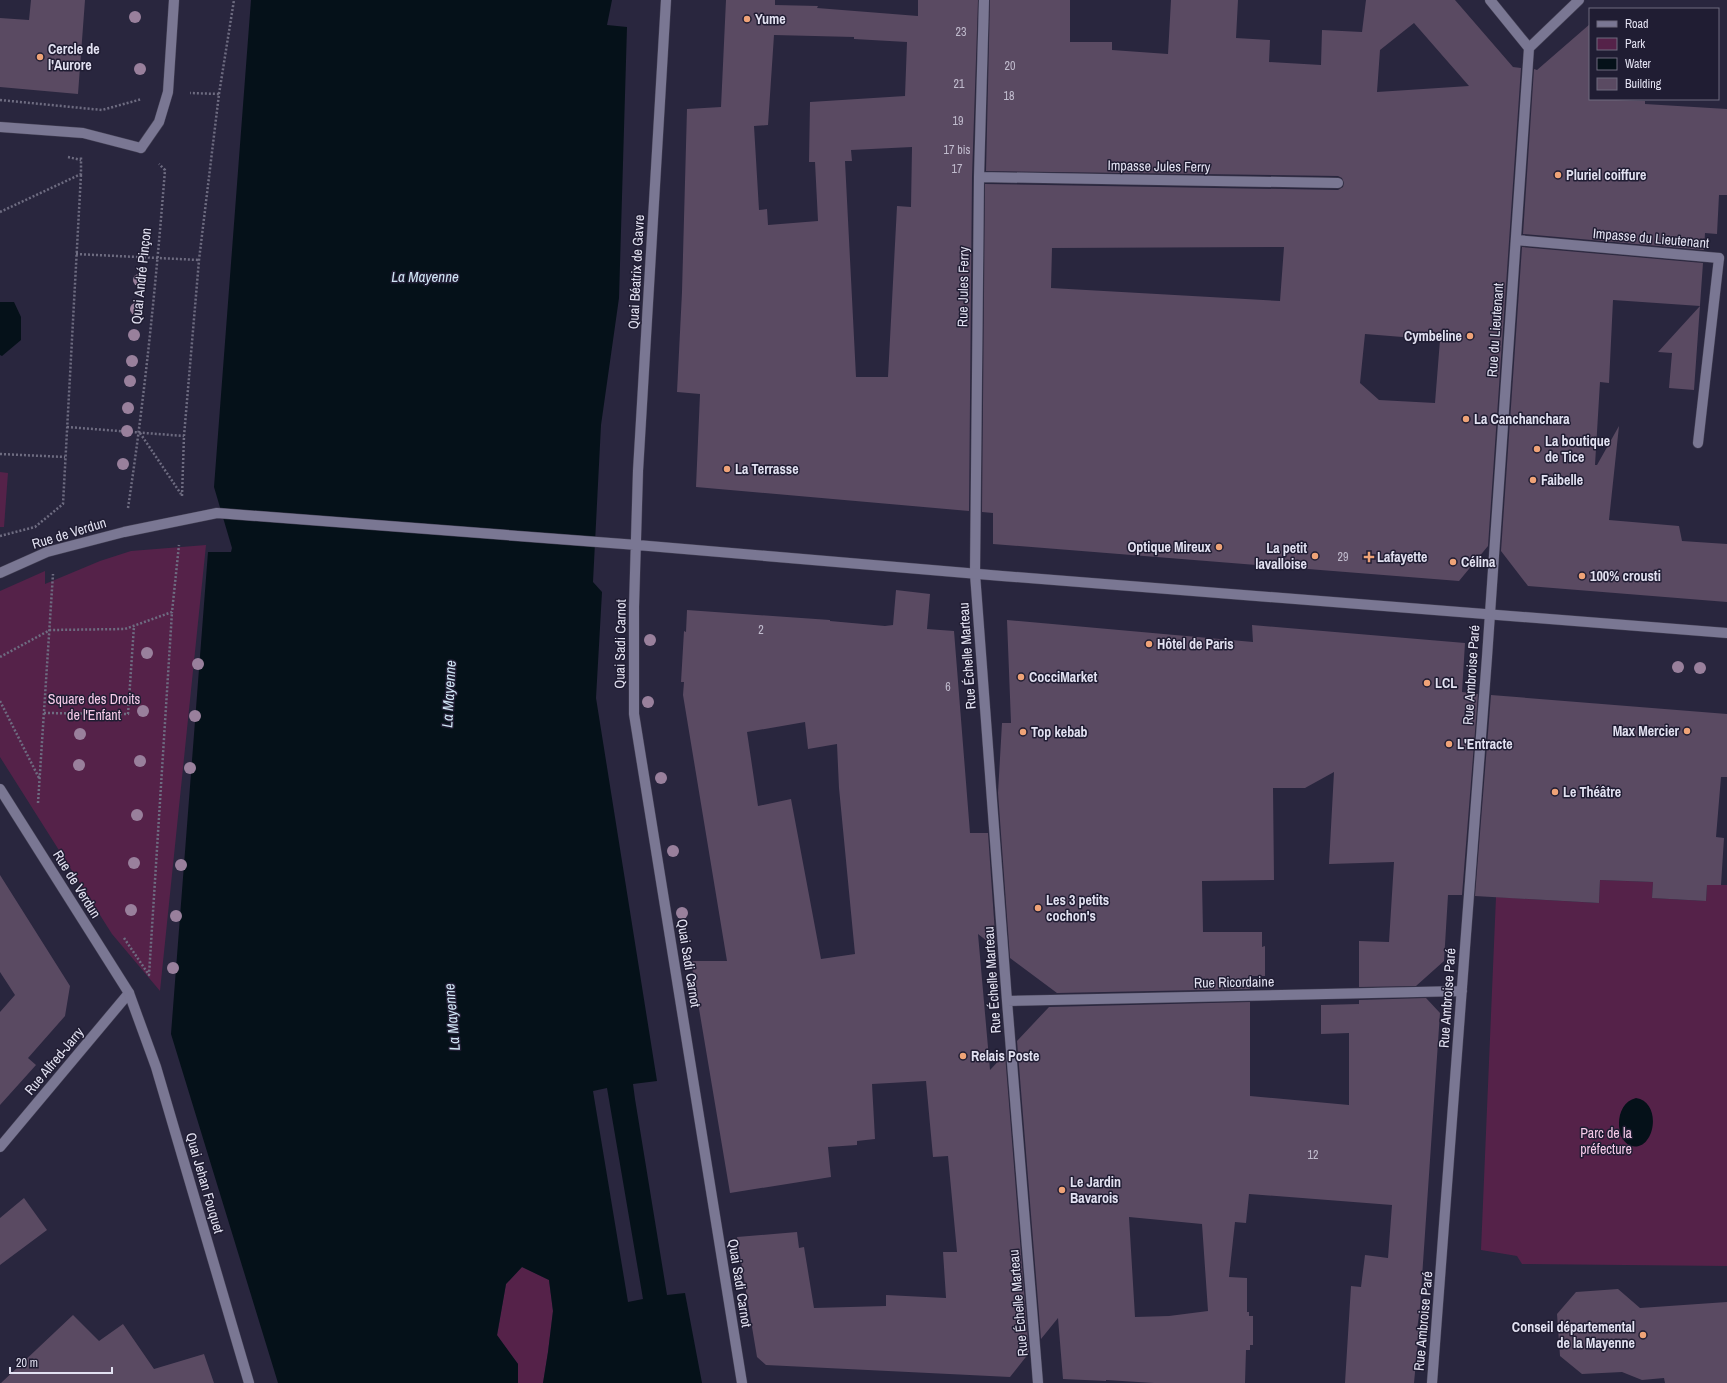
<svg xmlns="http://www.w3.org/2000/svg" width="1727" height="1383" font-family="'Archivo Narrow',sans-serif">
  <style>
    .green { fill: #552249 }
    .water { fill: #051119; fill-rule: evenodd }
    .building { fill: #5a4a62; fill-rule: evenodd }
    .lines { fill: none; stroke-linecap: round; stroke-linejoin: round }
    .lane-casing { stroke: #444155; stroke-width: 11 }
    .street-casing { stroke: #444155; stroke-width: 11 }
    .secondary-casing { stroke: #444155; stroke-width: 11 }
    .path { stroke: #6e6c81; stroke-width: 2.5; stroke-dasharray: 2 2; stroke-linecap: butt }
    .lane { stroke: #7a7793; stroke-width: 10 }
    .street { stroke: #7a7793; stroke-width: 10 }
    .secondary { stroke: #7a7793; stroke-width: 10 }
    .tree { fill: #99809c }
    .poi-dot { fill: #efa377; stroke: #201d33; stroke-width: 1.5 }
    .labels { text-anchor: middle; stroke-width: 3; stroke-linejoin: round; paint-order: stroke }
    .number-label { font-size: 12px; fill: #c0bbcd }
    .poi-label { font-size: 14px; font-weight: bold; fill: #e2e1f1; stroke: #201d33; text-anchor: start }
    .street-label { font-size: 14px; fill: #e2e1f1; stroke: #201d33 }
    .park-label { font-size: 14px; fill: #f5cae8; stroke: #201d33 }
    .water-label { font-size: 15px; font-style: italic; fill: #d0e5f5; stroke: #201d33 }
  </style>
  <rect width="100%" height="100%" fill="#29263e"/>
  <path class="green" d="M 0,472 L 8,473 L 4,527 L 0,527 Z
    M 206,545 L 160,991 L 112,934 L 0,757 L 0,591 L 45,571 L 45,584 L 100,561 L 131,551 Z
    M 1600,880 L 1653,882 L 1652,898 L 1706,901 L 1707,885 L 1727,885 L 1727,1266 L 1522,1264 L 1517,1256 L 1481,1250 L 1496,897 L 1599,903 Z
    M 522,1267 L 549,1280 L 553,1311 L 548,1352 L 543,1383 L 518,1383 L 518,1364 L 497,1336 L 506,1284 Z"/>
  <path class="water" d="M 251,0 L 612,0 L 607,25 L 627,27 L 619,298 L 601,425 L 593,582 L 602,592 L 596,698 L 657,1081 L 633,1084 L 635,1099 L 667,1295 L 685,1293 L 702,1383 L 543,1383 L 548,1352 L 553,1311 L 549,1280 L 522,1267 L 506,1284 L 497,1335 L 518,1364 L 518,1383 L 278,1383 L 171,1034 L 208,552 L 231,552 L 232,548 L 214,487 ZM 607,1088 L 643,1299 L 628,1302 L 593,1091 Z
    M 0,302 L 14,302 L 21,317 L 21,340 L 2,356 L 0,355 Z
    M 1636,1098 C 1663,1102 1655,1152 1631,1146 C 1626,1144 1623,1140 1621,1136 C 1616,1121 1620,1102 1636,1098 Z"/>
  <path class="building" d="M 31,0 L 85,0 L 78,94 L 0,87 L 0,18 L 29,20 Z
    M 726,0 L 775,0 L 775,5 L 818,6 L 817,8 L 918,16 L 918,0 L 978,0 L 972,177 L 969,511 L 696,487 L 700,394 L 677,392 L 682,292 L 687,109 L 721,107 ZM 774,35 L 854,37 L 854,39 L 907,42 L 905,96 L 810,102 L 809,162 L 815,162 L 818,221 L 768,225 L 767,209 L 759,210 L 754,126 L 768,125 ZM 912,147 L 911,207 L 897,206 L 888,377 L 856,377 L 845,161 L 852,161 L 851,150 Z
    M 990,0 L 1070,0 L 1070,42 L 1112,42 L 1112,50 L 1168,54 L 1171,0 L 1238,0 L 1236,38 L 1270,40 L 1269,62 L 1321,65 L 1322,30 L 1362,32 L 1366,0 L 1455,0 L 1513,67 L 1521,68 L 1488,546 L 1459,581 L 993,544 L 993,513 L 982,512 L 985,184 L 1338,190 L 1343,187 L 1344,183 L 1342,178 L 1338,176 L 986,171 ZM 1414,23 L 1469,86 L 1377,92 L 1380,50 ZM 1284,247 L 1280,301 L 1051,288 L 1052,248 ZM 1365,334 L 1440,340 L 1435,403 L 1379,400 L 1360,383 Z
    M 1590,24 L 1590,99 L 1645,101 L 1645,104 L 1727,109 L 1727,195 L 1719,195 L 1717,234 L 1705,233 L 1704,250 L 1523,234 L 1534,69 L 1537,70 Z
    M 1522,247 L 1703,263 L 1694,390 L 1669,388 L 1672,353 L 1658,352 L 1700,306 L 1613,300 L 1609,383 L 1600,382 L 1595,465 L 1597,465 L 1619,426 L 1609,520 L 1679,526 L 1682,541 L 1727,544 L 1727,602 L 1528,586 L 1501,551 Z
    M 896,590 L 930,594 L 927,629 L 954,631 L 970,833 L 988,833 L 996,948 L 978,934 L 990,1070 L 1005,1054 L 1029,1353 L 1010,1377 L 766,1365 L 757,1357 L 737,1237 L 797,1232 L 799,1248 L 804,1247 L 814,1308 L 886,1306 L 886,1295 L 946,1298 L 943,1252 L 957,1252 L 948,1156 L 933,1157 L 926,1081 L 872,1084 L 875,1139 L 857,1141 L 857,1145 L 828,1147 L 831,1177 L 730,1193 L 691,961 L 727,961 L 683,695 L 684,682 L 681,682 L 684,631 L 686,632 L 687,610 L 830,620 L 830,621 L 885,626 L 893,625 ZM 805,722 L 808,749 L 837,744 L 839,788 L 855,954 L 821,959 L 791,799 L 758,806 L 747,732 Z
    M 1007,620 L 1253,642 L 1252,625 L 1465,643 L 1462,692 L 1478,694 L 1462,895 L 1448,895 L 1444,961 L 1416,986 L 1359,987 L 1359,941 L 1389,942 L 1394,862 L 1329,864 L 1334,772 L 1305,788 L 1273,788 L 1274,880 L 1202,881 L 1203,932 L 1262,932 L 1262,947 L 1265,946 L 1265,976 L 1250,976 L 1250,989 L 1057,993 L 1010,958 L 998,793 L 1002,723 L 1011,723 Z
    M 1491,695 L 1727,714 L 1727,777 L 1721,777 L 1716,837 L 1724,838 L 1721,885 L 1707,885 L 1706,901 L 1652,898 L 1653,882 L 1600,880 L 1599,903 L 1475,896 Z
    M 0,875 L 70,986 L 65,1016 L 28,1058 L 36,1065 L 0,1105 L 0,1012 L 15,995 L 0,972 Z
    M 1426,998 L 1440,1013 L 1420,1307 L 1417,1330 L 1419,1330 L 1414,1383 L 1345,1383 L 1351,1286 L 1361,1287 L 1365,1255 L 1388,1258 L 1392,1205 L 1249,1194 L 1246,1223 L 1235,1222 L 1229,1277 L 1247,1278 L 1247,1312 L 1249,1312 L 1249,1316 L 1253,1316 L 1253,1345 L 1250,1345 L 1250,1350 L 1246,1350 L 1245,1383 L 1154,1383 L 1106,1380 L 1106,1381 L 1063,1379 L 1058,1318 L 1041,1339 L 1017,1041 L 1049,1007 L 1250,1002 L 1250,1096 L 1349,1105 L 1349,1033 L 1321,1034 L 1321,1005 L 1359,1004 L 1359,1000 ZM 1129,1217 L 1202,1224 L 1208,1311 L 1169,1316 L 1135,1317 Z
    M 24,1198 L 47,1230 L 0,1265 L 0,1218 Z
    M 1618,1289 L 1640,1308 L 1727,1302 L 1727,1383 L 1665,1383 L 1664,1378 L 1642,1380 L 1622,1372 L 1582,1374 L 1560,1356 L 1557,1314 L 1576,1292 Z
    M 73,1315 L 99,1341 L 123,1324 L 154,1369 L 204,1354 L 214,1383 L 1,1383 Z"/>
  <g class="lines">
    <defs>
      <path id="lane" d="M 1698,443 L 1719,258
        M 0,1147 L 129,993"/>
      <path id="street" d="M 984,0 L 979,177 L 975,574 L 1007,1001 L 1038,1383
        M 1490,0 L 1529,48 L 1579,0
        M 141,148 L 159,122 L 168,92 L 174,0
        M 979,177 L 1338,183
        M 1516,240 L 1719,258
        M 1007,1001 L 1462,991
        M 1432,1383 L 1487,657 L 1529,48"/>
      <path id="secondary" d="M 666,0 L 638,471 L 634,607 L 634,714 L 742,1383
        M 0,127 L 83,133 L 141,148
        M 0,573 L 47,552 L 124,532 L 217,513 L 637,545 L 1002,576 L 1727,633
        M 0,789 L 129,993 L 156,1067 L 249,1383"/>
    </defs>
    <use href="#lane" class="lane-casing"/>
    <use href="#street" class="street-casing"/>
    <use href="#secondary" class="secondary-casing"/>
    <path class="path" d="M 219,94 L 234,0
      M 0,100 L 102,110 L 142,99
      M 68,157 L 81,160
      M 0,212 L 81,174 L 81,157
      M 76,254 L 199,260
      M 67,427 L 184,436
      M 140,433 L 181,494
      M 0,454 L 65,457
      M 182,496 L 184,436 L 199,260 L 219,94 L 190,93
      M 128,508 C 145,395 156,283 165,170 L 159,164
      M 0,536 L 35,527 L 63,504 L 81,174
      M 0,657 L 50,630 L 125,629 L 172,612 L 179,545
      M 0,701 L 39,778
      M 44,713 L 128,714 L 134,626
      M 38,803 L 53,574
      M 124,938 L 149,975 L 172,612"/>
    <use href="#lane" class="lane"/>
    <use href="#street" class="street"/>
    <use href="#secondary" class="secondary"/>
  </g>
  <g class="tree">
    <circle cx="135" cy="17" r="6"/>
    <circle cx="140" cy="69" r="6"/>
    <circle cx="139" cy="280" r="6"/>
    <circle cx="136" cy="309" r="6"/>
    <circle cx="134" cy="335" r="6"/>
    <circle cx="132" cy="361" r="6"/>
    <circle cx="130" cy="381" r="6"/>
    <circle cx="128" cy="408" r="6"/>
    <circle cx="127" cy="431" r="6"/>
    <circle cx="123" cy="464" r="6"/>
    <circle cx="650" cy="640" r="6"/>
    <circle cx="147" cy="653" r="6"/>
    <circle cx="198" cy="664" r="6"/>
    <circle cx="1678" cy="667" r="6"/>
    <circle cx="1700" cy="668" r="6"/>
    <circle cx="648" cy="702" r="6"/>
    <circle cx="143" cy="711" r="6"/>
    <circle cx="195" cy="716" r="6"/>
    <circle cx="80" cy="734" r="6"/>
    <circle cx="140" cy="761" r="6"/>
    <circle cx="79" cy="765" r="6"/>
    <circle cx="190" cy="768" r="6"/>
    <circle cx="661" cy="778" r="6"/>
    <circle cx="137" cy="815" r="6"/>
    <circle cx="673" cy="851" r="6"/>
    <circle cx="134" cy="863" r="6"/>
    <circle cx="181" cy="865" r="6"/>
    <circle cx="131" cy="910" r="6"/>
    <circle cx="682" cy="913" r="6"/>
    <circle cx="176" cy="916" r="6"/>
    <circle cx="173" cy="968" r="6"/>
  </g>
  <g class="poi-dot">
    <circle cx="747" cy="19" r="4"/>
    <circle cx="40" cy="57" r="4"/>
    <circle cx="1558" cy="175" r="4"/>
    <circle cx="1470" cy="336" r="4"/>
    <circle cx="1466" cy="419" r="4"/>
    <circle cx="1537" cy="449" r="4"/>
    <circle cx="727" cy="469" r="4"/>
    <circle cx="1533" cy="480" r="4"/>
    <circle cx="1219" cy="547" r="4"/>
    <circle cx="1315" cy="556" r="4"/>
    <path d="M1367 551h4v4h4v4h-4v4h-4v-4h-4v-4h4z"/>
    <circle cx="1453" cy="562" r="4"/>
    <circle cx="1582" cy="576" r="4"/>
    <circle cx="1149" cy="644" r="4"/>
    <circle cx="1021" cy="677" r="4"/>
    <circle cx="1427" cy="683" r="4"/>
    <circle cx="1687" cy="731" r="4"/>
    <circle cx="1023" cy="732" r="4"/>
    <circle cx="1449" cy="744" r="4"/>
    <circle cx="1555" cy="792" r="4"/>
    <circle cx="1038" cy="908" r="4"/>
    <circle cx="963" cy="1056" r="4"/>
    <circle cx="1062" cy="1190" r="4"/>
    <circle cx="1643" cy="1335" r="4"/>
  </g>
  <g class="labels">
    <g class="number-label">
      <text x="961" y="36">23</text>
      <text x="1010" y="70">20</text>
      <text x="959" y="88">21</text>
      <text x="1009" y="100">18</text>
      <text x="958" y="125">19</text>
      <text x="957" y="154">17 bis</text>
      <text x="957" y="173">17</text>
      <text x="1343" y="561">29</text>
      <text x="761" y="634">2</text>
      <text x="948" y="691">6</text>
      <text x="1313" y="1159">12</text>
    </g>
    <g class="poi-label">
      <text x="755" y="24">Yume</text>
      <text x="48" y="54">Cercle de<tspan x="48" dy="16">l'Aurore</tspan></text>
      <text x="1566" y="180">Pluriel coiffure</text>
      <text x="1462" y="341" text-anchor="end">Cymbeline</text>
      <text x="1474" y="424">La Canchanchara</text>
      <text x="1545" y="446">La boutique<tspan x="1545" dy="16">de Tice</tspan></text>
      <text x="735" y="474">La Terrasse</text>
      <text x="1541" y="485">Faibelle</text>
      <text x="1211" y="552" text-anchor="end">Optique Mireux</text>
      <text x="1307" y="553" text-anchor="end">La petit<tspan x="1307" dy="16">lavalloise</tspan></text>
      <text x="1377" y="562">Lafayette</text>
      <text x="1461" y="567">Célina</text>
      <text x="1590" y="581">100% crousti</text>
      <text x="1157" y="649">Hôtel de Paris</text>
      <text x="1029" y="682">CocciMarket</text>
      <text x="1435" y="688">LCL</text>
      <text x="1679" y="736" text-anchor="end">Max Mercier</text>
      <text x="1031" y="737">Top kebab</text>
      <text x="1457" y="749">L'Entracte</text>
      <text x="1563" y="797">Le Théâtre</text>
      <text x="1046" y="905">Les 3 petits<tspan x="1046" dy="16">cochon's</tspan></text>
      <text x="971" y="1061">Relais Poste</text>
      <text x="1070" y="1187">Le Jardin<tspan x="1070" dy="16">Bavarois</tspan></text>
      <text x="1635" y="1332" text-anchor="end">Conseil départemental<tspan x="1635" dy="16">de la Mayenne</tspan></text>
    </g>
    <g class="street-label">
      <text transform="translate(1159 166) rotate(1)" y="5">Impasse Jules Ferry</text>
      <text transform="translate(1651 238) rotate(5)" y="5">Impasse du Lieutenant</text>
      <text transform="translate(636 272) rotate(-87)" y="5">Quai Béatrix de Gavre</text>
      <text transform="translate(141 276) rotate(-84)" y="5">Quai André Pinçon</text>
      <text transform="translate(963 287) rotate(-89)" y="5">Rue Jules Ferry</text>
      <text transform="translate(1495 330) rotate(-86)" y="5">Rue du Lieutenant</text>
      <text transform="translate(69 533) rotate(-17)" y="5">Rue de Verdun</text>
      <text transform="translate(620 644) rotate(-89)" y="5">Quai Sadi Carnot</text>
      <text transform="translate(967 656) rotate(-94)" y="5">Rue Échelle Marteau</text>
      <text transform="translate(1471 675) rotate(-86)" y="5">Rue Ambroise Paré</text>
      <text transform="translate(77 884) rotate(58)" y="5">Rue de Verdun</text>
      <text transform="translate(689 963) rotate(81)" y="5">Quai Sadi Carnot</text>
      <text transform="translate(992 980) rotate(-94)" y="5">Rue Échelle Marteau</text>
      <text transform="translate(1234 982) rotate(-1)" y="5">Rue Ricordaine</text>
      <text transform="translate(1447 998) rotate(-86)" y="5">Rue Ambroise Paré</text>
      <text transform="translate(54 1061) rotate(-50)" y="5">Rue Alfred-Jarry</text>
      <text transform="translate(205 1183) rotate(74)" y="5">Quai Jehan Fouquet</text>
      <text transform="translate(740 1283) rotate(81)" y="5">Quai Sadi Carnot</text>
      <text transform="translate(1018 1303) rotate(-95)" y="5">Rue Échelle Marteau</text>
      <text transform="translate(1423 1321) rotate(-85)" y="5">Rue Ambroise Paré</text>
    </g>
    <g class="park-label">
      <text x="94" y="704">Square des Droits<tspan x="94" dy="16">de l'Enfant</tspan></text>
      <text x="1606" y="1138">Parc de la<tspan x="1606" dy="16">préfecture</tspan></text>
    </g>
    <g class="water-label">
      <text x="425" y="282">La Mayenne</text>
      <text transform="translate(449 694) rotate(-87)" y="5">La Mayenne</text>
      <text transform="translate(452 1017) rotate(-95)" y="5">La Mayenne</text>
    </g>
  </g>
  <rect x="1589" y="8" width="130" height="92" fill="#201d33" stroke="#6e6b7f"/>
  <rect x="1597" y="21" width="20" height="6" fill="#7a7793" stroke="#6e6b7f"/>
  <text x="1625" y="28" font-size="12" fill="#e2e1f1">Road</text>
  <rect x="1597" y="38" width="20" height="12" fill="#552249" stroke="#6e6b7f"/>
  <text x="1625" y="48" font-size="12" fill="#e2e1f1">Park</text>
  <rect x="1597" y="58" width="20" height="12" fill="#051119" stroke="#6e6b7f"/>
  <text x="1625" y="68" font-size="12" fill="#e2e1f1">Water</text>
  <rect x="1597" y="78" width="20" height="12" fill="#5a4a62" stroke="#6e6b7f"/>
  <text x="1625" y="88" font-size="12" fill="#e2e1f1">Building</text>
  <path d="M10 1367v6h102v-6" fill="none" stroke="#e2e1f1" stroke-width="2"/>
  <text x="16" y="1367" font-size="12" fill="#e2e1f1" stroke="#201d33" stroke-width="3" paint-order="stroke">20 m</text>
</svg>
